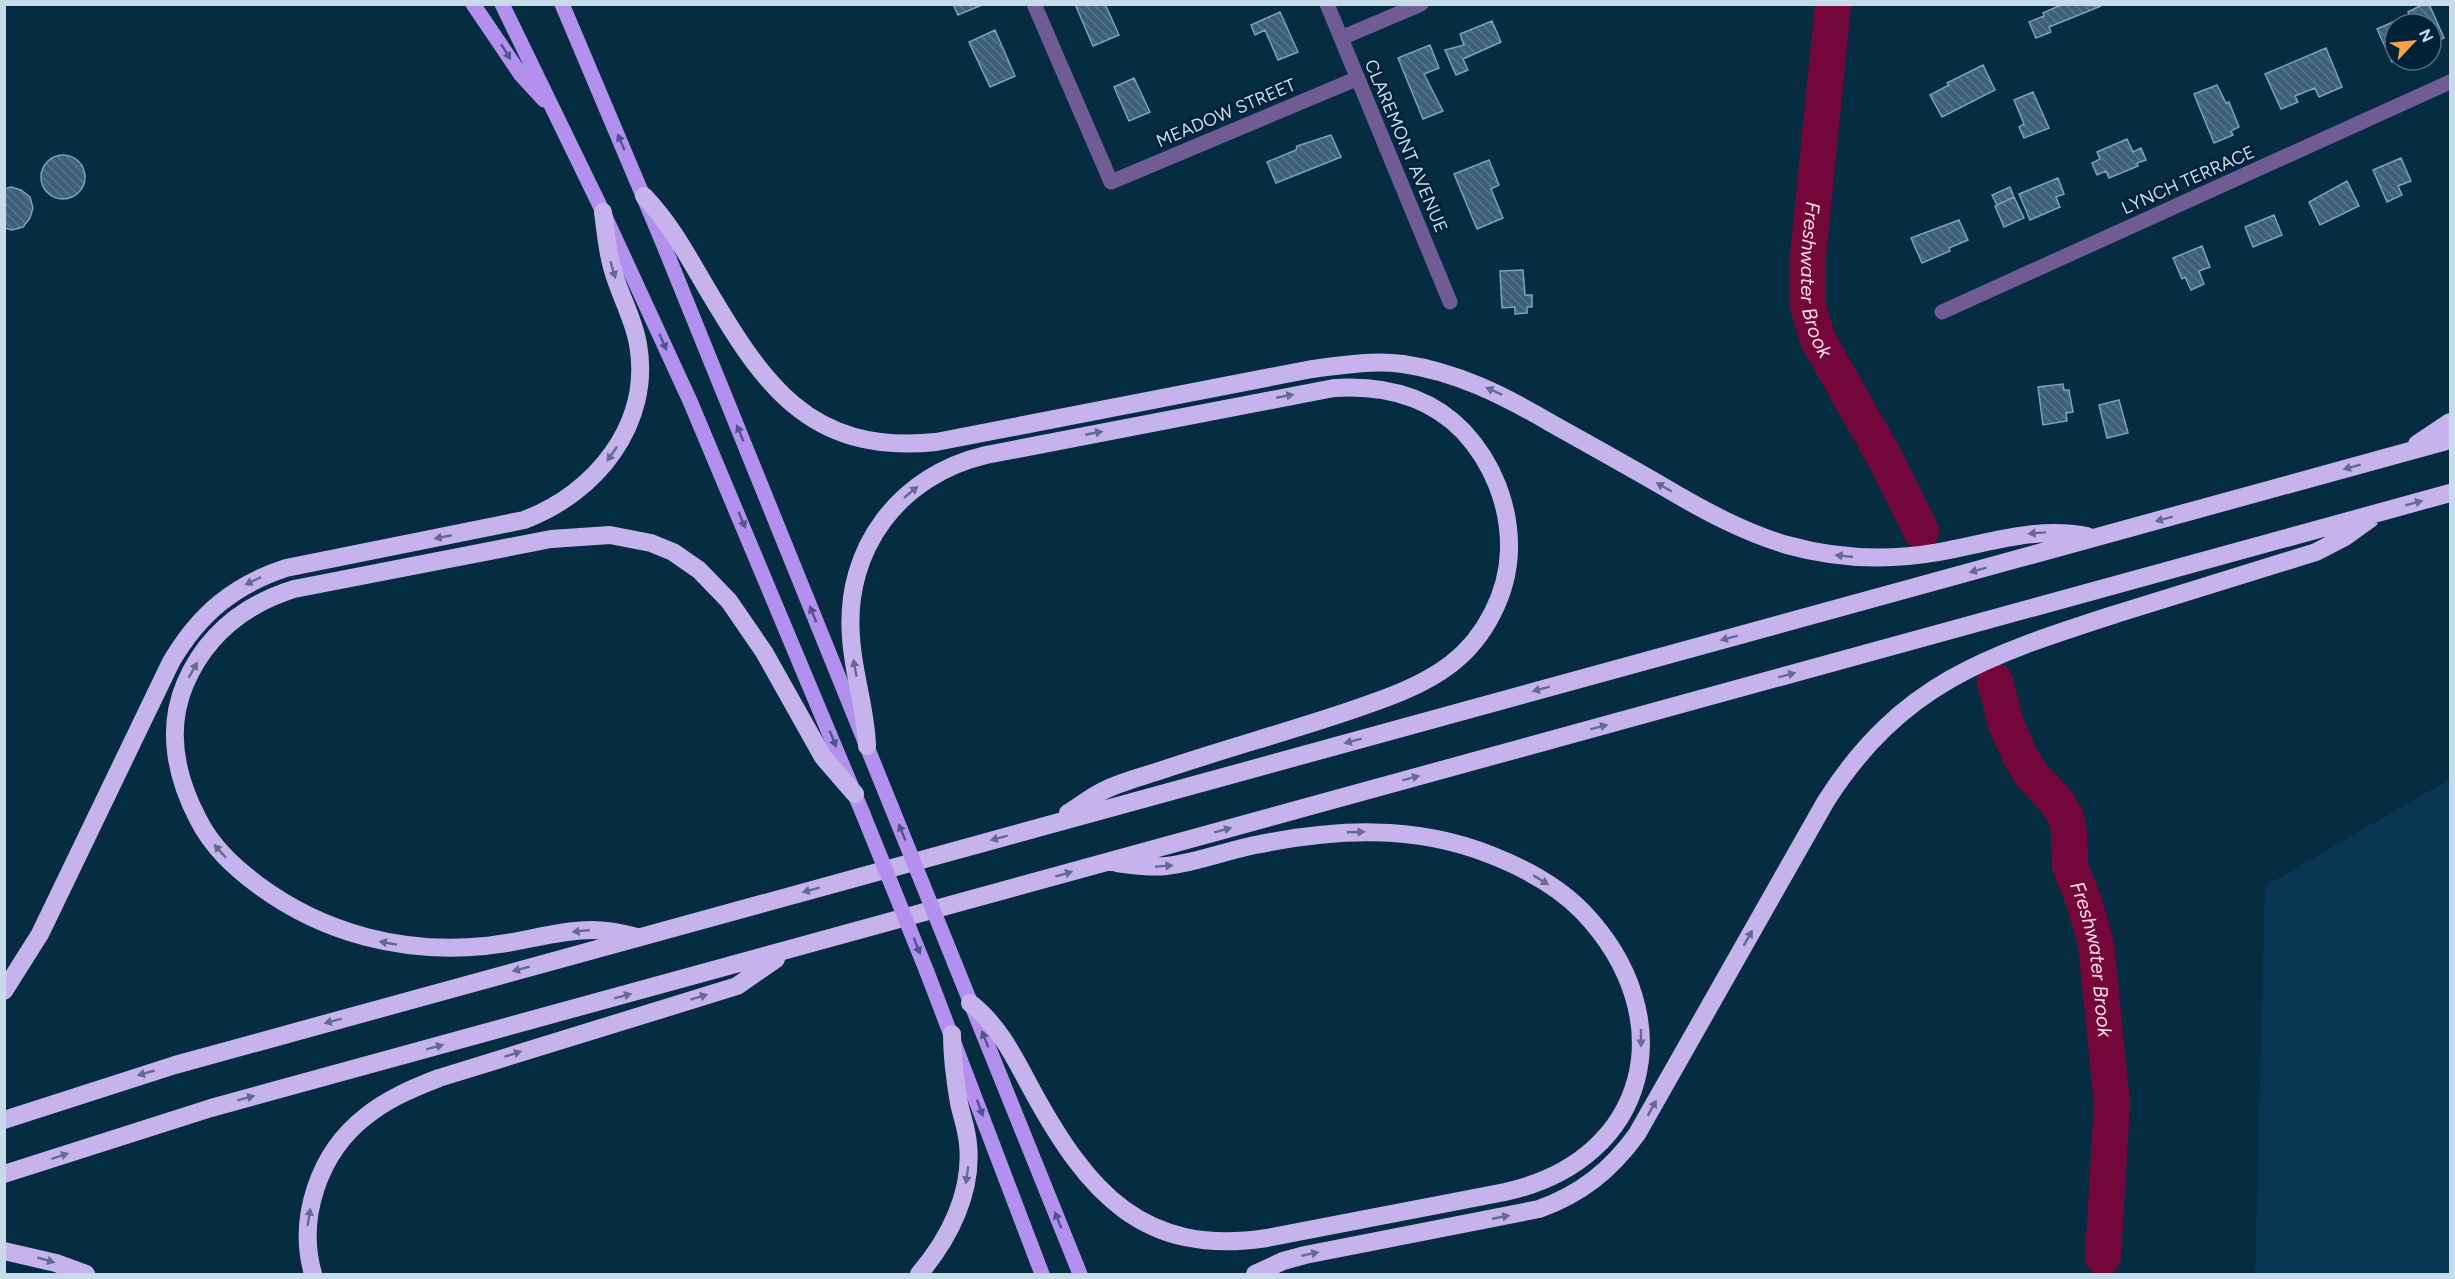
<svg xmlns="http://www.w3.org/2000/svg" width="2455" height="1279" font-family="Figtree,sans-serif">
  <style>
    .built { fill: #083652 }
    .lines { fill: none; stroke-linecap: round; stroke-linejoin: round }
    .river { stroke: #74073a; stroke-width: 36 }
    .building { fill: url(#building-back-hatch); stroke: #7ba1bc; stroke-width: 1.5 }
    .street { stroke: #705b94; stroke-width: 15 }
    .primary { stroke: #b490ee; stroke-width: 15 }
    .highway { stroke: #c7b3eb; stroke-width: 18 }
    .primary-bridge { stroke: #b490ee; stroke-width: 15 }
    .oneway { fill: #51548a }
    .oneway2 { fill: #646a92 }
    .labels { text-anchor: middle; stroke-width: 5; stroke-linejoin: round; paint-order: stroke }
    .street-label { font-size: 18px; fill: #c8dbea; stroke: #002238 }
    .water-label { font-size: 20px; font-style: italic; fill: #f9dbe3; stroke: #002238 }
  </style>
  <defs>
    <pattern id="building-back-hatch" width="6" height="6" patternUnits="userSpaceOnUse" patternTransform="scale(1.5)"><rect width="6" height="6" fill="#3c6079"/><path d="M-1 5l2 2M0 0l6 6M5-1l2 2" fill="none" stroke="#57768c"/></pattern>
  </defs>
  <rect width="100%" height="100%" fill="#062c42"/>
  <path class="built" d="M 2450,779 L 2450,1274 L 2255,1274 L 2265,886 Z"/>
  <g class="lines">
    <g class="river">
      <path id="s1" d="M 1833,4 L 1808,255 L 1808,306 L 1817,338 L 1887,462 L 1921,531"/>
      <path id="s2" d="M 1995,681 L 2006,724 L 2019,754 L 2031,774 L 2056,801 L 2066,817 L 2069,832 L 2070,866 L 2084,902 L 2096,944 L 2112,1103 L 2103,1257"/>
    </g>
  </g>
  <path class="building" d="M 953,4 L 982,4 L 982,5 L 958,15 Z
    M 1075,4 L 1105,4 L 1119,35 L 1093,46 Z
    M 2063,4 L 2101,6 L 2049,27 L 2051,32 L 2036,38 L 2029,22 L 2044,16 L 2043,13 Z
    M 2424,4 L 2429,4 L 2444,38 L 2431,44 L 2431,24 L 2395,24 L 2396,60 L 2392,62 L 2377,29 L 2409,15 L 2408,12 Z
    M 1280,12 L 1298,52 L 1278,60 L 1265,30 L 1255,35 L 1251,25 Z
    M 1492,21 L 1501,42 L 1463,59 L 1468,70 L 1456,75 L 1445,50 L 1464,45 L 1460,34 Z
    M 995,30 L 1015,76 L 990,87 L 969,42 Z
    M 1430,45 L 1439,68 L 1424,74 L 1443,111 L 1423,119 L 1398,58 Z
    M 2326,48 L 2342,87 L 2319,97 L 2315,88 L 2295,96 L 2298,102 L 2281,109 L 2265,74 Z
    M 1983,65 L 1995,90 L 1942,117 L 1930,95 L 1949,85 L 1947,83 Z
    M 1134,78 L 1150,112 L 1129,121 L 1114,87 Z
    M 2217,85 L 2226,103 L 2229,102 L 2239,127 L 2231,131 L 2233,135 L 2214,143 L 2194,94 Z
    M 2033,92 L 2049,128 L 2024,138 L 2019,127 L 2024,124 L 2014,100 Z
    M 1331,135 L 1341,157 L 1276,183 L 1267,162 L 1296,150 L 1297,146 Z
    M 2127,139 L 2133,152 L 2141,148 L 2146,160 L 2137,163 L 2138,166 L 2109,178 L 2106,171 L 2097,175 L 2092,163 L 2100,159 L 2097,152 Z
    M41 177a22 22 0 1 1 44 0a22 22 0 1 1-44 0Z
    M 2401,158 L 2411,181 L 2398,186 L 2402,195 L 2387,202 L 2373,170 Z
    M 1489,160 L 1499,185 L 1491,189 L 1503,218 L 1477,229 L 1454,174 Z
    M 2058,178 L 2064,194 L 2056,197 L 2060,207 L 2030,220 L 2019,194 Z
    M 2347,181 L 2359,206 L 2320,225 L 2309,202 Z
    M 11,187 L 21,190 L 30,197 L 33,208 L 30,218 L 23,227 L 12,230 L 4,228 L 4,189 Z
    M 2010,187 L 2014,197 L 1997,205 L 1992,195 Z
    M 2014,197 L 2024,218 L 2004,227 L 1995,206 Z
    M 2274,215 L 2282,235 L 2253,247 L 2245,227 Z
    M 1959,220 L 1968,240 L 1949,248 L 1950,251 L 1922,263 L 1911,238 Z
    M 2202,246 L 2210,267 L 2199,271 L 2204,284 L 2191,290 L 2185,277 L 2182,279 L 2173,258 Z
    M 1523,270 L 1525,295 L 1532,295 L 1532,307 L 1527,307 L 1527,313 L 1515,314 L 1515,307 L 1502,308 L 1500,271 Z
    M 2063,384 L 2064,390 L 2069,390 L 2073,412 L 2066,413 L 2067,421 L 2043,425 L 2038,387 Z
    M 2119,400 L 2128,433 L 2107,438 L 2099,405 Z"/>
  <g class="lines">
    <path class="street" d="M 1034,4 L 1111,182 L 1356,79
      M 1327,4 L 1450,302
      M 1341,38 L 1421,4
      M 1942,312 L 2450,82"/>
    <path class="primary" d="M 473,4 L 521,75 L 544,100
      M 502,4 L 603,212 L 690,401 L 863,814
      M 562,4 L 660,236 L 891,806
      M 955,964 L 1080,1274
      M 927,972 L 1042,1274"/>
    <path class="highway" d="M 644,196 C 669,222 685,251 703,282 C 762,382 807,455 936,442 L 1312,369 C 1342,365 1373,360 1403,364 C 1457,372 1503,395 1549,422 C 1588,444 1626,465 1664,487 C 1703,510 1743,532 1787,545 C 1837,559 1888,561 1939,552 C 1989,543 2036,526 2087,536
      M 2417,444 L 2450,422
      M 867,746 C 866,709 853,674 851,637 C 844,548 900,475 986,455 L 1334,388 C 1382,385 1428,395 1463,431 C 1493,463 1510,506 1509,550 C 1508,593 1485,638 1451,664 C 1421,687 1384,699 1349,711 C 1287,732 1224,749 1162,770 C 1144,776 1124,781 1107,789 C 1093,795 1081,805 1068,813
      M 637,937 C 622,933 608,930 592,930 C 556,930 521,943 485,946 C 404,954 324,934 258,885 C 234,867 212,847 198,819 C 176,777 166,729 185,684 C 206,635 243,605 294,589 L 551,539 L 610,535 L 651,543 L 673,552 L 699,570 L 729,601 L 764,652 L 823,757 L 855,794
      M 4,991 L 40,934 L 171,662 C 199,614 234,585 286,568 L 524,520 C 596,493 652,424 638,344 C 634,321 623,301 616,280 C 608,258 606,235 603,212
      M 970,1003 C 1000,1026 1015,1059 1033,1092 C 1088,1192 1143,1257 1267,1238 L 1505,1192 C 1651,1160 1683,1017 1583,912 C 1558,886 1524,868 1491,855 C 1414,824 1334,829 1255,845 C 1225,851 1196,863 1166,866 C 1150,868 1133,865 1117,863
      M 4,1120 L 175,1065 L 2450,440
      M 4,1174 L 211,1108 L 2450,493
      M 4,1251 L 56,1263 L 86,1274
      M 313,1274 C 297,1218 319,1153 365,1117 C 387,1099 413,1088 439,1078 L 737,986 L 776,959
      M 919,1274 C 949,1239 973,1192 968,1144 C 967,1130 962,1117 959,1103 C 955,1080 952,1057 952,1034
      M 1255,1274 L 1283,1261 L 1305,1255 L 1539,1209 C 1581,1194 1611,1170 1637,1134 L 1826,801 C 1902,682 1989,655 2116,614 C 2182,593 2249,573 2316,552 L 2345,537 L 2370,519"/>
    <path class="primary-bridge" d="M 891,806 L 955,964
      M 863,814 L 927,972"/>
  </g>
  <defs><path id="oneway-solid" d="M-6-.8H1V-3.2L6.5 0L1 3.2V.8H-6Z" transform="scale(1.5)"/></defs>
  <g class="oneway">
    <use href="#oneway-solid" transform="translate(506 52) rotate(58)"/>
    <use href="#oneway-solid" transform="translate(621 142) rotate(-113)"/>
    <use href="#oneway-solid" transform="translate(663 342) rotate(66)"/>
    <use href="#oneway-solid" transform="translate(740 433) rotate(-112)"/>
    <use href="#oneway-solid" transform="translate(742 520) rotate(67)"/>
    <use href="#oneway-solid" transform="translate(813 614) rotate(-112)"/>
    <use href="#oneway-solid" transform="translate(833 739) rotate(68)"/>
    <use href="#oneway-solid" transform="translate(902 832) rotate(-112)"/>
    <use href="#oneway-solid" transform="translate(917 946) rotate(68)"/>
    <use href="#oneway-solid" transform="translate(985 1039) rotate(-112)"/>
    <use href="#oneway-solid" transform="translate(980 1108) rotate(70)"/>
    <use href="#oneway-solid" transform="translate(1058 1220) rotate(-112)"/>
  </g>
  <g class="oneway2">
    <use href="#oneway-solid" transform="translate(613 270) rotate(74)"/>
    <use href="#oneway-solid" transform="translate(1494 391) rotate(-155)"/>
    <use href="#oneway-solid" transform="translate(1285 396) rotate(-11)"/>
    <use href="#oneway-solid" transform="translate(1094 433) rotate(-11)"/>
    <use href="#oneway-solid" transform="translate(612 454) rotate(124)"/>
    <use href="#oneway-solid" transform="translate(2352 467) rotate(165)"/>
    <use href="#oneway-solid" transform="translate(1664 487) rotate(-150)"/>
    <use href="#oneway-solid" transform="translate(911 492) rotate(-40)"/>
    <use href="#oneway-solid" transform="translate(2414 503) rotate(-15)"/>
    <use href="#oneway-solid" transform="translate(2164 519) rotate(165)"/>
    <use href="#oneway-solid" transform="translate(2037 533) rotate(176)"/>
    <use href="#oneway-solid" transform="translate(443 537) rotate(169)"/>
    <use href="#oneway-solid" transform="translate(1844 556) rotate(-174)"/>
    <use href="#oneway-solid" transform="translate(1978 570) rotate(165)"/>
    <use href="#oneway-solid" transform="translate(253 581) rotate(154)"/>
    <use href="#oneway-solid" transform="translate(1729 638) rotate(165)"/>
    <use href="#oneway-solid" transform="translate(855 668) rotate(-100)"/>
    <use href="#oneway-solid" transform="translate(193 670) rotate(-61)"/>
    <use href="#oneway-solid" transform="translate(1787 675) rotate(-15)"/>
    <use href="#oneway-solid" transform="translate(1541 689) rotate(165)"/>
    <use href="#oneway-solid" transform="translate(1599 727) rotate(-15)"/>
    <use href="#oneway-solid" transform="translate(1353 741) rotate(165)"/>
    <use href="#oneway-solid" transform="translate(1411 778) rotate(-15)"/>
    <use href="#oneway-solid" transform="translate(1223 830) rotate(-15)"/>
    <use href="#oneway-solid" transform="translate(1356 832) rotate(-2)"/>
    <use href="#oneway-solid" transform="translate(999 838) rotate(165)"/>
    <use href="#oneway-solid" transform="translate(220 851) rotate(-131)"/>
    <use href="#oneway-solid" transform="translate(1164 866) rotate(-5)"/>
    <use href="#oneway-solid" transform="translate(1064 874) rotate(-16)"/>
    <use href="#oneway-solid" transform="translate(1541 880) rotate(31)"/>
    <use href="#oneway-solid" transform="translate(811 890) rotate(165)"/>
    <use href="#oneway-solid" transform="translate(581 931) rotate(174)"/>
    <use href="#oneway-solid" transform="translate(1748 938) rotate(-61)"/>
    <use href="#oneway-solid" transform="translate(388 943) rotate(-169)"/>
    <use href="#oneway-solid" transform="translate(521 969) rotate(165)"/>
    <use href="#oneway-solid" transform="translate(623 996) rotate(-15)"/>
    <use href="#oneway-solid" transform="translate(699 997) rotate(-17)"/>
    <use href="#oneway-solid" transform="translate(333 1021) rotate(165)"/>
    <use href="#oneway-solid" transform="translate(1641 1038) rotate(90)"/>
    <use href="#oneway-solid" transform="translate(435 1047) rotate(-15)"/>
    <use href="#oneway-solid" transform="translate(513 1054) rotate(-18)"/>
    <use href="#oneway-solid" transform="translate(146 1073) rotate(164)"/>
    <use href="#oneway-solid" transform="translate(246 1098) rotate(-15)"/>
    <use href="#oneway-solid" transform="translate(1652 1108) rotate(-61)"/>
    <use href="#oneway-solid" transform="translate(60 1156) rotate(-18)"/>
    <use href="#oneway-solid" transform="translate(967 1175) rotate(98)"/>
    <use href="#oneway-solid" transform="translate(309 1217) rotate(-81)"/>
    <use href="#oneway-solid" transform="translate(1501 1217) rotate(-11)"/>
    <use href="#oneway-solid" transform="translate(1310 1254) rotate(-12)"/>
    <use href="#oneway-solid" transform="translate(46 1260) rotate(16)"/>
  </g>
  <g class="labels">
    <g class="street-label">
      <text transform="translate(1226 113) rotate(-23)" y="6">MEADOW STREET</text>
      <text transform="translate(1406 146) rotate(67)" y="6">CLAREMONT AVENUE</text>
      <text transform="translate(2188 180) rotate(-24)" y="6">LYNCH TERRACE</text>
    </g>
    <g class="water-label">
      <text dy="7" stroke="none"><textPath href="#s1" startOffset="278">Freshwater Brook</textPath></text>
      <text dy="7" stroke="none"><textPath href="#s2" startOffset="302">Freshwater Brook</textPath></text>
    </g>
  </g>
  <rect width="2455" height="1279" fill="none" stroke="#c8dbea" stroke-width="12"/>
  <g transform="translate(2413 42) rotate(64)"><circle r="28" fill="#002238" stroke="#506c7f" stroke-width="1.5"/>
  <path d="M0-4.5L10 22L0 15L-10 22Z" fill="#f9a04d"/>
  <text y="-9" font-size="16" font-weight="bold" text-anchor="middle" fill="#c8dbea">N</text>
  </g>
</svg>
